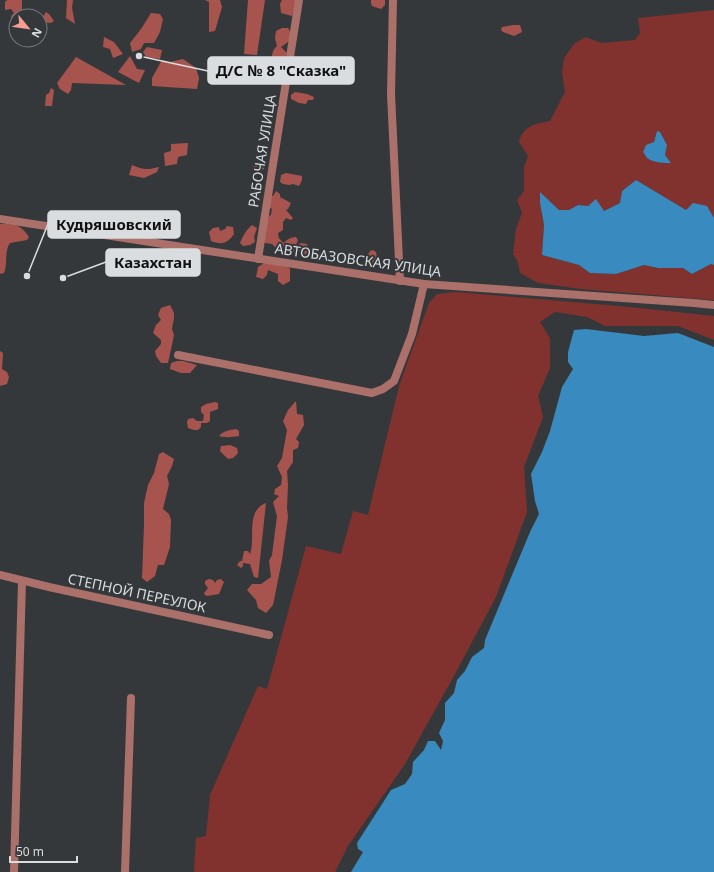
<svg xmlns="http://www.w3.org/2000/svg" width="714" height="872" font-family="'Noto Sans',sans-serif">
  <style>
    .green { fill: #81322e; fill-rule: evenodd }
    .forest { fill: #a8544e }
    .water { fill: #398abe }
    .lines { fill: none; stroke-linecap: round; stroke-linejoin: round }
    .minor { stroke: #ab706a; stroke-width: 8 }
    .tertiary { stroke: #ab706a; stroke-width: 8 }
    .labels { text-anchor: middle; stroke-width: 4; stroke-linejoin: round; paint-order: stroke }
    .street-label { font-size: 14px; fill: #dadddf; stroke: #35383b }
    .leader { fill: none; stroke: #dadddf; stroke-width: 1.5 }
    .callout-dot { fill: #dadddf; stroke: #35383b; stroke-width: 1.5 }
    .callout { fill: #dadddf; stroke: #dadddf; stroke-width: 1.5 }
    .callout-label { font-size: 15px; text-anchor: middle; font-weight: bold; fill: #111 }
  </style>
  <rect width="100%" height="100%" fill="#35383b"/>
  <path class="green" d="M 714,10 L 714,218 L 707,206 L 686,210 L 636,180 L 622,191 L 620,203 L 604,211 L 588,206 L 578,205 L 569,210 L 559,210 L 540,192 L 540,203 L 544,225 L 542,255 L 579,265 L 590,273 L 616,274 L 644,265 L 658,268 L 683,268 L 692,274 L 711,264 L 714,265 L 714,300 L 581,289 L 538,283 L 520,273 L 517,260 L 513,254 L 516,229 L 522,213 L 517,200 L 524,191 L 524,167 L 528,156 L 519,142 C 523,126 535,124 550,121 L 565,92 L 562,73 L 564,58 L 575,43 L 586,37 L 601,43 L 635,40 L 640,33 L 638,18 ZM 657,131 L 665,155 L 671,163 L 662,163 L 647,158 L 654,142 Z
    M 456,292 L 630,307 L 714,316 L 714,340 L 678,326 L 605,326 L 587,317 L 555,312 L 540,322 L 550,338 L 550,368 L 538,396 L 543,417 L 524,467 L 527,512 L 496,597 L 455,674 L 405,764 L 348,846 L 335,872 L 194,872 L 196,838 L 206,836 L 210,795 L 258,686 L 267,689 L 306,546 L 341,554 L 353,511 L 368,515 L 399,386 L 429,303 L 437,294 Z"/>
  <path class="forest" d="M 7,0 L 22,0 L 22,15 L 16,16 L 16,21 L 12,19 L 11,16 L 14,13 L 11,9 L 5,10 L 5,2 Z
    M 67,0 L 73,0 L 72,8 L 75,24 L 66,18 Z
    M 205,0 L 220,0 L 222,7 L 215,31 L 209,32 L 209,2 Z
    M 248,0 L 265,0 L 257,55 L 244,54 Z
    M 282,0 L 295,0 L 296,2 L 292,16 L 281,13 L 280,4 Z
    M 371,0 L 385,0 L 385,5 L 381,9 L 372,6 L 371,3 Z
    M 46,12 L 49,14 L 54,21 L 51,23 L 43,22 L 42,18 Z
    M 151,13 L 160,14 L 163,19 L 160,32 L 154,43 L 144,43 L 141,49 L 132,52 L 130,43 L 141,29 Z
    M 513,25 L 520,25 L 522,32 L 514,36 L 503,32 L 501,30 L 502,27 Z
    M 282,28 L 288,28 L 291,33 L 291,40 L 281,47 L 287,53 L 284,60 L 282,67 L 272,64 C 272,57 271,51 277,46 L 275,38 L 276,31 Z
    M 104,37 L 114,42 L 123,54 L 113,58 L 110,49 L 103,47 Z
    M 147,47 L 162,50 L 160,59 L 146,57 L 143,52 Z
    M 130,56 L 137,69 L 145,70 L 139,83 L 118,72 Z
    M 76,57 L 126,85 L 72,83 L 71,90 L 68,94 L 60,89 L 57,83 Z
    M 183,59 L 196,68 L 199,78 L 197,89 L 152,86 L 152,78 L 162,60 L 170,62 Z
    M 51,88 L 54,90 L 52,106 L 45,106 L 46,95 L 49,93 Z
    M 295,92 L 307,94 L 314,97 L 313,100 L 308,100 L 306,104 L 299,103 L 291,99 L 291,95 Z
    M 188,143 L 187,155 L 178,157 L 177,164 L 165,166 L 164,153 L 171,151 L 171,144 Z
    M 259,161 L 264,163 L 264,169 L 258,172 L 253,171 L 254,164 Z
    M 132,165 C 144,170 147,170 159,167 L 157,172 L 144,178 L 129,175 Z
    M 286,173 L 302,176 L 302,180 L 299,186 L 293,184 L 289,185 L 283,184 L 280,182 L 281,175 Z
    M 276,191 L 280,194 L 280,197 L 291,203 L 288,209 L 286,210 L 293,218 L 291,220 L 286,218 L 283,222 L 283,230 L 278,233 C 278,238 280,240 284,243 C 287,239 292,237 296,237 L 298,240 L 296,245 L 297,246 L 301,243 L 307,244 L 309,249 L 308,254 L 301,254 L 298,251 L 294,252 L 288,249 L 279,251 L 272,244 L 265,243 L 263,237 L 269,216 L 271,215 L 272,209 L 266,206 L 270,195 L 273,196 Z
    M 0,224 C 13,224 21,224 29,237 L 27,240 L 10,243 C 4,251 8,264 4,273 L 0,274 Z
    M 252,225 L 257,228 L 254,237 L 255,242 L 250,245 L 243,246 L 240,243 C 243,236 246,230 252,225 Z
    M 227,226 L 233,227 L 234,234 C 227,244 221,245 211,241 L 209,232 L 213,228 L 219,227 L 220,231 L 225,229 Z
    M 373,250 L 376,252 L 377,258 L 372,264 L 368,264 L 365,260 L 370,251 Z
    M 264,263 L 276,264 L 290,268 L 290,281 L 283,285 L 278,281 L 278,274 L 268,270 L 267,275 L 263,279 L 256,277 L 258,267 Z
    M 170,305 L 174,313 L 174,318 L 172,329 L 174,335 L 168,363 L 161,363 L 156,356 L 155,351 L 161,344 L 161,340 L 153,333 L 156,325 L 161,320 L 158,315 L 161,308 Z
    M 0,351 L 3,353 L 2,369 L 7,372 L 9,377 L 7,384 L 0,386 Z
    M 177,361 L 183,361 L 197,365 L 190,373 L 181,373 L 170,369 L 171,363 Z
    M 296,401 L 297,414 L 303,415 L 304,425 L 296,439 L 299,442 L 298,448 L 293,450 L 293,462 L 287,471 L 288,485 L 287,508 L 288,517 L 282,560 L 273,605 L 266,613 L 258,608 L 256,600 L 247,590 L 252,584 L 261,584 L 271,577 L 269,561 L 272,555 L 277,516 L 273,502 L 279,496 L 274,494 L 275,489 L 281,485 L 282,477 L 277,466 L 282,458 L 287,430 L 283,421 L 288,410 Z
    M 215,402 L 218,403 L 218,409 L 210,412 L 210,421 L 207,423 L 201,423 L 201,427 L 198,430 L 194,430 L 188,428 L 187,422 L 188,419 L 193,418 L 197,421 L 203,421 L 204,415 L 201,412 L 201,407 L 206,404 Z
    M 236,429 L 239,431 L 239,436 C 232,437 226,438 219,436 C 223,431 230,430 236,429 Z
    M 230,445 L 237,448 L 238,453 L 233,458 L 228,459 L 220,451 L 221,446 Z
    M 163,452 L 174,459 L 172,466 L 167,476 L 169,484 L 163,509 L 169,514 L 171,520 L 170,547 L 164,565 L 158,565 L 155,576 L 147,582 L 142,578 L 144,525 L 144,503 L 148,485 L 154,473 L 159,454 Z
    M 266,503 L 258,578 L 254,577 L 250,564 L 243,563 L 243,566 L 241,568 L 237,565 L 240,561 L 242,561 L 244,551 L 248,551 L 250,554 C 256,538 245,511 266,503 Z
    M 209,579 L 213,580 L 215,583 L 217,580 L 221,579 L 224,582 L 219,594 L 207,596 L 205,595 L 204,593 L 208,588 L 205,584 L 205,581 Z"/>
  <path class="water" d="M 657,131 L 660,132 L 667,145 L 665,155 L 671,163 C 664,163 654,163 647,158 C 645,156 645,154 643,152 L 646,145 L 654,142 Z
    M 636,180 L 686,210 L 693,203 L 707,206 L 714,218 L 714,265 L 711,264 L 692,274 L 683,268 L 658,268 L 644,265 L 616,274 L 590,273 L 579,265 L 542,255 L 544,225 L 540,203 L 540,192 L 559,210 L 569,210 L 578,205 L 588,206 L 596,199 L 604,211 L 620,203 L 622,191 Z
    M 586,329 L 644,336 L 678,333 L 714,347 L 714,872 L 351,872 L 363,852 L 358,849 L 357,843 L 391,790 L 405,784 L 412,774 L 413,762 L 424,750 L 428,741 L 435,741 L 441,750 L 443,741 L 439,733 L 445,720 L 445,703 L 454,693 L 457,680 L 465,671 L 472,657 L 484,648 L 485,640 L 530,532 L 539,514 L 535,501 L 531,474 L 542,452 L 550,431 L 562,387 L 573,369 L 568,362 L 568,352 L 574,330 Z"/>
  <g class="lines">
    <path class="minor" d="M 393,0 L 391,94 L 400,281
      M 258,259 L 299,0
      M 178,355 L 372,393 L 383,389 L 394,381 L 412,334 L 424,284
      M 0,575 L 49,587 L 269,635
      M 14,872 L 22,581
      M 125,872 L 131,698"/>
    <path class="tertiary" d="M 0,219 L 424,284 L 694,303 L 714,305"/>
  </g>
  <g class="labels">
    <g class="street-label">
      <text transform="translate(262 151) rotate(-81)" y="5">РАБОЧАЯ УЛИЦА</text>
      <text transform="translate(358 260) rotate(8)" y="5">АВТОБАЗОВСКАЯ УЛИЦА</text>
      <text transform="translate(137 593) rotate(12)" y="5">СТЕПНОЙ ПЕРЕУЛОК</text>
    </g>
  </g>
  <path class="leader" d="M139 56L208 71M27 276L48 224M63 278L106 262"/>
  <g class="callout-dot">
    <circle cx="139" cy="56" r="4"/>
    <circle cx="27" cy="276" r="4"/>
    <circle cx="63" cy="278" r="4"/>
  </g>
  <g class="callout">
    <rect x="208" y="57" width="146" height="27" rx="4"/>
    <rect x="48" y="211" width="132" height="27" rx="4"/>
    <rect x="106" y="249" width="94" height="27" rx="4"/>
  </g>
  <g class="callout-label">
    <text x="281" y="76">Д/С № 8 "Сказка"</text>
    <text x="114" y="230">Кудряшовский</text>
    <text x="153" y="268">Казахстан</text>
  </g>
  <g transform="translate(28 28) rotate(119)"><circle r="19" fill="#35383b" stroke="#777a7d"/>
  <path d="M0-3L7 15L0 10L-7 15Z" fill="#f59c94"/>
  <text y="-6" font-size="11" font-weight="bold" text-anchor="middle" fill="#dadddf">N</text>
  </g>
  <path d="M10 856v6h67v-6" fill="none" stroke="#dadddf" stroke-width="2"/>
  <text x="16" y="856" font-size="12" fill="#dadddf" stroke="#35383b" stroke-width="3" paint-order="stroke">50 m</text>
</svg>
